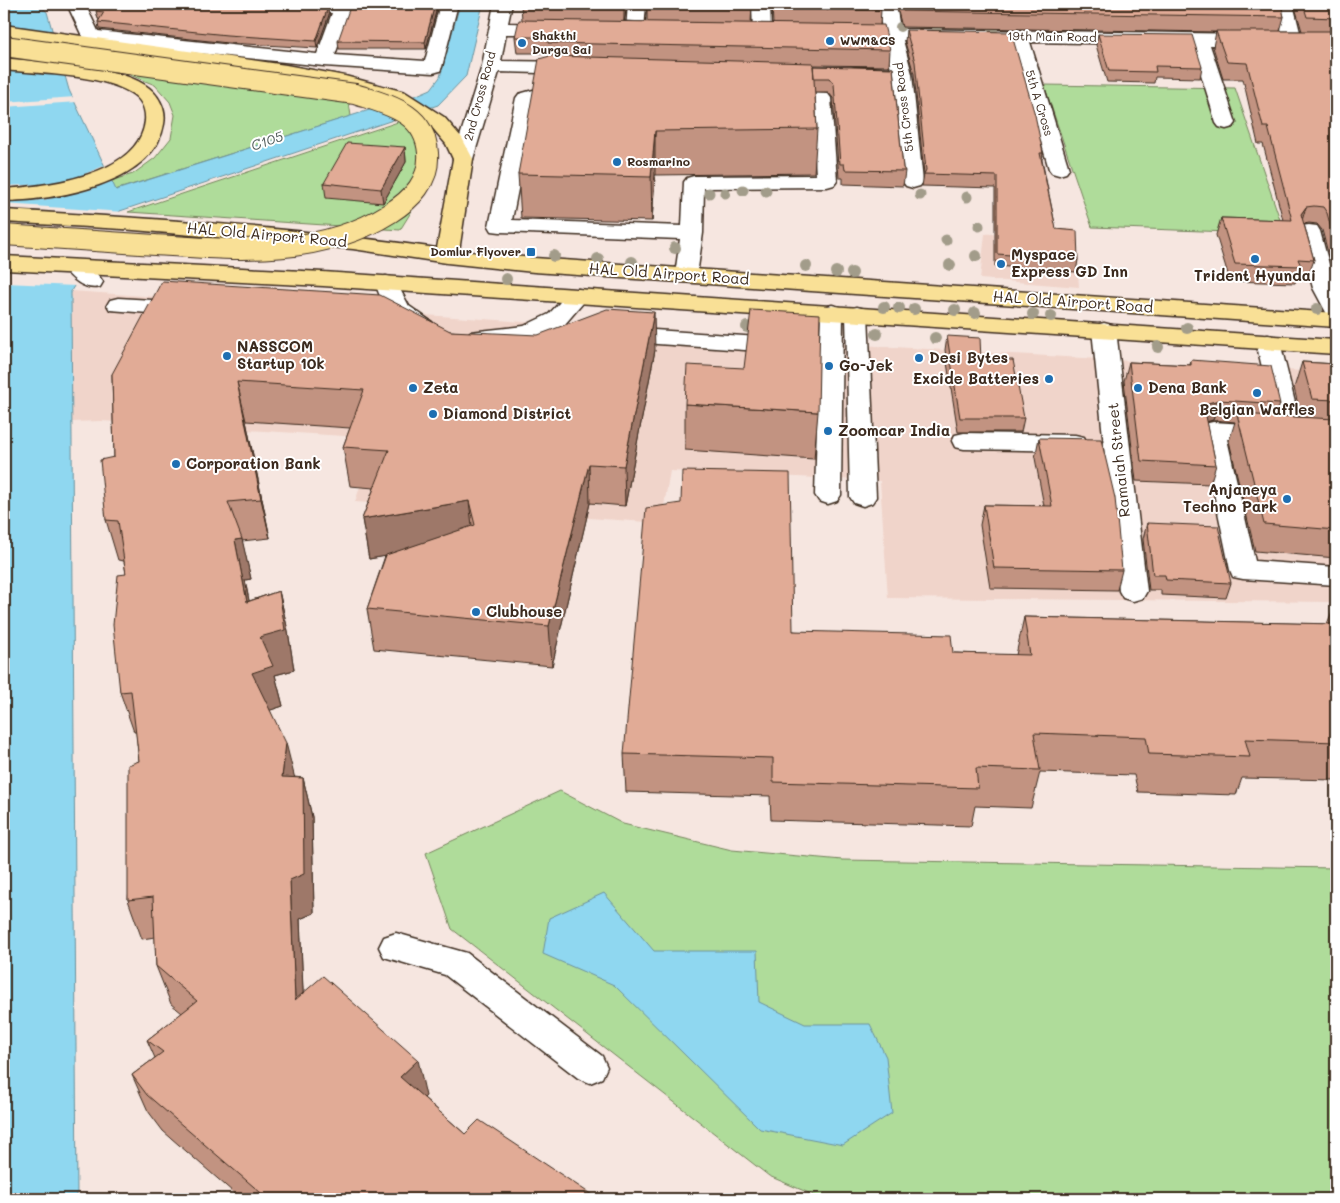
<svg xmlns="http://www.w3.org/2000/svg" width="1340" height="1203" font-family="Mali,sans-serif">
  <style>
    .built { fill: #f0d4ca }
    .green { fill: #afdc9a; stroke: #75835c }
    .water { fill: #8fd7f0; stroke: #6d929c }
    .pier { fill: #f6e6e0 }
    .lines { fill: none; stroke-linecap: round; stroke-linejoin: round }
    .minor-casing { stroke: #3b2a1e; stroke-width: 3 }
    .major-casing { stroke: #3b2a1e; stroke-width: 3 }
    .minor { fill: #fff; fill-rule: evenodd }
    .major { fill: #f9e096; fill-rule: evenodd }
    .major-bridge-casing { stroke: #3b2a1e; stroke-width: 22; stroke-linecap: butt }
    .major-bridge { stroke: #f9e096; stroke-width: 20 }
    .tree { fill: #a29c8a }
    .wall { fill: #c29381; stroke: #3b2a1e }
    .shaded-wall { fill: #9e7869; stroke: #3b2a1e }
    .building { fill: #e1ab96; stroke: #3b2a1e }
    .poi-dot { fill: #1f6fb2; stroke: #fff; stroke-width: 2 }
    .labels { text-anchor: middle; stroke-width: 4; stroke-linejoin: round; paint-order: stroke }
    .far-poi-label { font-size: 12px; font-weight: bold; fill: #3b2a1e; stroke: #fff; text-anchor: start }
    .far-street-label { font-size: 12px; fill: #3b2a1e; stroke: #fff }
    .far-water-label { font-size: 14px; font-style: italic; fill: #545e5d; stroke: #fff }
    .street-label { font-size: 15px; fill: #3b2a1e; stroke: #fff }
    .poi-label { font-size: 15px; font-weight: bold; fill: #3b2a1e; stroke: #fff; text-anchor: start }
  </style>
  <rect width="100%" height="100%" fill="#f6e6e0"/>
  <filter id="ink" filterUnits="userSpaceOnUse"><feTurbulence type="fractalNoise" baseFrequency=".02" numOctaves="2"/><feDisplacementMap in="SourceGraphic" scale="10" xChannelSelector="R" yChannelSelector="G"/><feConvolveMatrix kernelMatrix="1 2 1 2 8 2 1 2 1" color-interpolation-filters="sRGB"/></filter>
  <g filter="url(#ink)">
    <path class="built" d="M 1075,228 L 1079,287 L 980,279 L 985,234 Z
      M 71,291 L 877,346 L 1336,373 L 1336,602 L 888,598 L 880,481 L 670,471 L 661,523 L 355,502 L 376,438 L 101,421 L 72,422 Z"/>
    <path class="green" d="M 123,72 L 349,103 L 351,116 L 115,190 L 110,181 L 133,174 L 155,158 L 171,138 L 175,115 L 170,102 L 155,85 Z
      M 1044,85 L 1235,88 L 1285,234 L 1092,227 Z
      M 407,119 L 438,149 L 429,183 L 400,230 L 128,212 Z
      M 560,791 L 623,824 L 732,850 L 842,860 L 1336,868 L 1336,1199 L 823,1199 L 769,1176 L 452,929 L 426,853 Z"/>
    <path class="water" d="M 4,4 L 38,4 L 47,12 L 69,90 L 116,190 L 417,95 L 431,89 L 440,77 L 460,4 L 483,4 L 466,76 L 438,105 L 120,211 L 71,291 L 77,1199 L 4,1199 Z
      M 604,893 L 654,951 L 757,951 L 759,1002 L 805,1024 L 870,1024 L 886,1057 L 892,1113 L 843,1145 L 760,1129 L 614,985 L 543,954 L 549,918 Z"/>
    <path class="pier" d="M 75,97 L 77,102 L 4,107 L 4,102 Z
      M 106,165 L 113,181 L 89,190 L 43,200 L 4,202 L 4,186 L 44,184 L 77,177 Z
      M 4,204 L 124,212 L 76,286 L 4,283 Z"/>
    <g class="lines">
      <defs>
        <path id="minor" d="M 67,4 L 85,4 L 98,31 L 317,54 L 332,13 L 215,9 L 209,8 L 206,4 L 353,4 L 335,55 L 425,61 L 440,4 L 458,4 L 442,67 L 440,71 L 433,73 L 324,66 L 91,42 L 84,40 L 82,36 Z
          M 494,4 L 512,4 L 508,23 L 553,24 L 559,25 L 562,29 L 559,33 L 553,34 L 506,34 L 501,61 L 576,62 L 583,64 L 585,68 L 583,72 L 576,74 L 499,72 L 473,159 L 470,163 L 463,165 L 456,163 L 453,159 L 482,66 Z
          M 628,4 L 646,4 L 644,30 L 641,34 L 635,36 L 629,34 L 626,30 Z
          M 752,4 L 770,4 L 771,32 L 768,36 L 762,38 L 756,36 L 753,32 Z
          M 878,4 L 896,4 L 900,29 L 1251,34 L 1258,36 L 1260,40 L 1258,44 L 1251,46 L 1210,45 L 1236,123 L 1233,127 L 1226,129 L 1219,127 L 1216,123 L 1192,45 L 1030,42 L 1069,169 L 1066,173 L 1059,175 L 1052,173 L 1049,169 L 1012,42 L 903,40 L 912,74 L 923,182 L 920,186 L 913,188 L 906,186 L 903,182 L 893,80 L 849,77 L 846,73 L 849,69 L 856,67 L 891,68 L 884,40 L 842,38 L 840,34 L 842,30 L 882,29 Z
          M 1275,4 L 1293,4 L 1302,40 L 1300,44 L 1293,46 L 1286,44 L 1284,40 Z
          M 551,85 L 828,94 L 831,98 L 837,181 L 834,185 L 827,187 L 704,188 L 703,233 L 697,275 L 694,280 L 686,282 L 678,280 L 675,275 L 680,239 L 500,232 L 492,231 L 489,226 L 516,98 L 519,94 ZM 552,97 L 812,104 L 816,175 L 694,176 L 687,178 L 684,182 L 682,226 L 512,220 L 535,102 Z
          M 1309,225 L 1317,226 L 1320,231 L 1336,290 L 1336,318 L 1328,316 L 1313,288 L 1298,231 L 1301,226 Z
          M 74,260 C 85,263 97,272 103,282 L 100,287 C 85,291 71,279 63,267 L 66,262 Z
          M 386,276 L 394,278 L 409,306 L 432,322 L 436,327 L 432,332 C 418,335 401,325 391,315 C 383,307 379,293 375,283 L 378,278 Z
          M 578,289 L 586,291 L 589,296 L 565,324 L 820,341 L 821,312 L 824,307 L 832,305 L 840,307 L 843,312 L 841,495 L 837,501 L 828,504 L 819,501 L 815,495 L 819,355 L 541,336 L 529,340 L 478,344 L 470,342 L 466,337 L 470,332 L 524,326 L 549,314 L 570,291 Z
          M 118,298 L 187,302 L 195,304 L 198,309 L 195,314 L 187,316 L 110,310 L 107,305 L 110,300 Z
          M 857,307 L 865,309 L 868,314 L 876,497 L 872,503 L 863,506 L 854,503 L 850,497 L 846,314 L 849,309 Z
          M 1104,323 L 1112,325 L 1116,330 L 1147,591 L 1143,598 L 1133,601 L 1123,598 L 1119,591 L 1092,330 L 1096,325 Z
          M 1268,335 L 1276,337 L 1280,342 L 1303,435 L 1300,441 L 1291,443 L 1227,439 L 1255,561 L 1336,567 L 1336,585 L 1243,579 L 1233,577 L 1230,570 L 1201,430 L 1204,424 L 1213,422 L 1276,426 L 1256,342 L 1260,337 Z
          M 964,433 L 1075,435 L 1084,437 L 1087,443 L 1084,449 L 1075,451 L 964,449 L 955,447 L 952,441 L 955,435 Z
          M 396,933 L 467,953 L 602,1056 L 607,1067 L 602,1078 L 590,1083 L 578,1078 L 445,975 L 384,957 L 379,947 L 384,937 Z"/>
        <path id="major" d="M 4,25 L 286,65 L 345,76 L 405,92 L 444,117 L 462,138 L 473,159 L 459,251 L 534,258 L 1336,313 L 1336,327 L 534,272 L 447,263 L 353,249 L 122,229 L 4,222 L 4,210 C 149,218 294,227 437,248 L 453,159 L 446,144 L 430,125 L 391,100 L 344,87 L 286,77 L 4,37 Z
          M 4,58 C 43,63 113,64 145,85 C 158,93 167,109 164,124 C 154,185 54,200 4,201 L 4,189 C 45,186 139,176 145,121 C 146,109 141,99 131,93 C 100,74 40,74 4,70 Z
          M 4,256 L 323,272 L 1336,340 L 1336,354 L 323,286 L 4,270 Z"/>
      </defs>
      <use href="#minor" class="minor-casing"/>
      <use href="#major" class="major-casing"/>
      <use href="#minor" class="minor"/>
      <use href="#major" class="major"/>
      <defs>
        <path id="major-bridge" d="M 4,46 L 355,94 C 388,105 425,112 428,153 C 430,181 412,199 390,213 C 319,258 235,250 155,245 C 105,242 54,238 4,235"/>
      </defs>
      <use href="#major-bridge" class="major-bridge-casing"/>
      <use href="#major-bridge" class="major-bridge"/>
    </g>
    <g class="tree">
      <circle cx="900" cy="27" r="5"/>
      <circle cx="937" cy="29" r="5"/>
      <circle cx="993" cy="30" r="5"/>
      <circle cx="743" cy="190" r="5.5"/>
      <circle cx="766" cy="191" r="5.5"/>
      <circle cx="709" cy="193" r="5.5"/>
      <circle cx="725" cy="193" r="5.5"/>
      <circle cx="920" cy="195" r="5.5"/>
      <circle cx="967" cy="197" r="5.5"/>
      <circle cx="979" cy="226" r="5.5"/>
      <circle cx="946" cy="240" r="5.5"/>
      <circle cx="675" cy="248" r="6"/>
      <circle cx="554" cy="256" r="6"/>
      <circle cx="976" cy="256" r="6"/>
      <circle cx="598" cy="259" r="6"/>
      <circle cx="632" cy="262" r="6"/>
      <circle cx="950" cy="265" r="6"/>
      <circle cx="806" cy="266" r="6"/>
      <circle cx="836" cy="272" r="6"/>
      <circle cx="852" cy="273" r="6"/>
      <circle cx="506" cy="279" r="6"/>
      <circle cx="884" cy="307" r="6"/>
      <circle cx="899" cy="308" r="6"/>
      <circle cx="914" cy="309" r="6"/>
      <circle cx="1317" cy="309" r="6"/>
      <circle cx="955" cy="310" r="6"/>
      <circle cx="975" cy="313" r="6"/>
      <circle cx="1033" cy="314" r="6"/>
      <circle cx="1051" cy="316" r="6"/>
      <circle cx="747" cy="327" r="6"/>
      <circle cx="1187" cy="328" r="6"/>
      <circle cx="877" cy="334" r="6"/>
      <circle cx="935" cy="338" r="6"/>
      <circle cx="1158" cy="347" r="6"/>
    </g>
    <path class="wall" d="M 438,4 L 426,49 L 339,49 L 338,41 Z
      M 627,4 L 624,21 L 647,22 L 647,4 L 752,4 L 751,23 L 773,24 L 772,4 L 880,4 L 881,10 L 880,25 L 890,50 L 889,66 L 813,65 L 813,66 L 893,68 L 903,168 L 905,171 L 903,186 L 843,184 L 843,178 L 839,178 L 833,98 L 828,92 L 815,92 L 817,129 L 814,173 L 655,175 L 652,221 L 521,218 L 518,174 L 549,57 L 549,53 L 517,53 L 515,37 L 522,20 L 521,5 Z
      M 896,4 L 1281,4 L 1284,17 L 1280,31 L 1302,31 L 1294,4 L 1336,4 L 1336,279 L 1335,279 L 1322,230 L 1317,224 L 1309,223 L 1304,224 L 1314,260 L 1308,277 L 1297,276 L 1295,283 L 1230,281 L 1216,235 L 1221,218 L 1283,220 L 1263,144 L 1258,144 L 1243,79 L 1223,79 L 1213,47 L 1216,32 L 902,27 Z
      M 328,7 L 329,15 L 317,48 L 228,43 L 99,29 L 98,22 L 99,19 L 98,19 L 96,11 Z
      M 906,30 L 1043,153 L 1042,160 L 1056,229 L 1078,260 L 1076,272 L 995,266 L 995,188 L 922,186 L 924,174 L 914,74 L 905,42 Z
      M 1098,34 L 1202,67 L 1200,78 L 1155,77 L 1154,83 L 1107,82 L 1096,45 Z
      M 405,147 L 406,162 L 383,203 L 326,198 L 324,183 Z
      M 450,331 L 655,350 L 625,506 L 590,503 L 552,666 L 374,649 L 367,609 L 385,556 L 369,559 L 362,519 L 374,488 L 350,486 L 343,447 L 350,428 L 246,421 L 270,538 L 242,541 L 251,579 L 245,580 L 249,601 L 279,591 L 288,631 L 294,670 L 275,675 L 283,706 L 270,710 L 294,777 L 303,778 L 312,817 L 314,913 L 300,919 L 303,993 L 426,1096 L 424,1098 L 465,1134 L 598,1199 L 241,1199 L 163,1131 L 148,1111 L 132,1075 L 155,1058 L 147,1040 L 182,1013 L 171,1004 L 156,966 L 155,937 L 142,939 L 128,900 L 139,761 L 136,732 L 134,732 L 120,692 L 126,574 L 124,561 L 118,560 L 106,520 L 114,457 L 112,374 Z
      M 947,336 L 981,360 L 1024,418 L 1021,432 L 958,432 L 945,350 Z
      M 1191,360 L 1280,404 L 1276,416 L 1301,417 L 1294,388 L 1302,362 L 1336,364 L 1336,558 L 1255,551 L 1229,441 L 1235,422 L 1213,420 L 1207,422 L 1216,465 L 1210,484 L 1136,481 L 1124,381 L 1129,362 L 1190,365 Z
      M 685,404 L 818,412 L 814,459 L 685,450 Z
      M 1039,438 L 1122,570 L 1117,590 L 990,588 L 980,525 L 984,505 L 1044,506 L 1035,458 Z
      M 1147,523 L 1231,583 L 1226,598 L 1161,595 L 1161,590 L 1149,590 L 1143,539 Z
      M 1335,604 L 1336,604 L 1336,780 L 1242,778 L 1236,795 L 1138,792 L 1134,775 L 1040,772 L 1031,808 L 975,806 L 971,826 L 771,820 L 770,796 L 626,792 L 624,754 L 793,631 L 953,653 L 1016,655 L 1024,617 L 1327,624 Z"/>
    <path class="shaded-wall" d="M 435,4 L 438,4 L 426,49 L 425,42 Z
      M 624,4 L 627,4 L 624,23 Z
      M 328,7 L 329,15 L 317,48 L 316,41 Z
      M 655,131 L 655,175 L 652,221 L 651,177 Z
      M 405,147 L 406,162 L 383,203 L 381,189 Z
      M 1306,207 L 1301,224 L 1301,214 Z
      M 654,312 L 655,350 L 625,506 L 624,466 Z
      M 237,382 L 246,421 L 270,538 L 261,499 Z
      M 1219,400 L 1213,420 L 1202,423 L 1205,411 L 1208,403 Z
      M 589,464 L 590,503 L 552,666 L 549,626 Z
      M 469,501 L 474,541 L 369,559 L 362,519 Z
      M 242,539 L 251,579 L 245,580 L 257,641 L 247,602 L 235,540 Z
      M 279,591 L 288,631 L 294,670 L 275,675 L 283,706 L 262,713 L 252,673 L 260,637 Z
      M 286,743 L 296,783 L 282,777 Z
      M 303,778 L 312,817 L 314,913 L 300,919 L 305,1037 L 295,1000 L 290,880 Z
      M 418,1060 L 426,1096 L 408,1113 L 400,1077 Z"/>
    <path class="building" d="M 101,4 L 224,4 L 328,7 L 316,41 L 227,35 L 98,22 L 104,12 L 96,11 Z
      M 351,4 L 435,4 L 425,42 L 338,41 Z
      M 522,4 L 624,4 L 624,7 L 521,5 Z
      M 647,4 L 752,4 L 752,8 L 647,7 Z
      M 773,4 L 880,4 L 881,10 L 774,9 Z
      M 902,4 L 1281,4 L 1284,17 L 903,11 Z
      M 1303,4 L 1336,4 L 1336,18 L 1307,17 Z
      M 519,20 L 884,25 L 890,50 L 548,43 L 549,37 L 515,37 Z
      M 906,30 L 1011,32 L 1035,115 L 1043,153 L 1040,153 L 1056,229 L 1077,231 L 1078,260 L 997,254 L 997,176 L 924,174 L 926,170 L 915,62 Z
      M 1216,31 L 1336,31 L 1336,246 L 1327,213 L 1323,207 L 1314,206 L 1306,207 L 1301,214 L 1314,260 L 1298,259 L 1301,266 L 1235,264 L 1221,218 L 1292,220 L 1268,127 L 1263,127 L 1247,63 L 1227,62 Z
      M 1098,34 L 1192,35 L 1202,67 L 1155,66 L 1156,72 L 1109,71 Z
      M 550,56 L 813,63 L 817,129 L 655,131 L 651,177 L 518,174 L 539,59 Z
      M 813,66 L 893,68 L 903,168 L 905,171 L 845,170 L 844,164 L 840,164 L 834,84 L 829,78 L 814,78 Z
      M 347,143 L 405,147 L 381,189 L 324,183 Z
      M 162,281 L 380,295 L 450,331 L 538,335 L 607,309 L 654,312 L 624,466 L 589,464 L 549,626 L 367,609 L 386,555 L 475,525 L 469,501 L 362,519 L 389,450 L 343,447 L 364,390 L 237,382 L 261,499 L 228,502 L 242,539 L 235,540 L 247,602 L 279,591 L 285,630 L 260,637 L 273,666 L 252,673 L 286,743 L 282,777 L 303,778 L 304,874 L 290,880 L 295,1000 L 323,976 L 418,1060 L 400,1077 L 465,1134 L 479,1120 L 598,1199 L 268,1199 L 147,1095 L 132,1075 L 163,1052 L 147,1040 L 197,1001 L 156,966 L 153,897 L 128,900 L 128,765 L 139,761 L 131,691 L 120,692 L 113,625 L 118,575 L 126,574 L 118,521 L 106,520 L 100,460 L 114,457 L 112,374 Z
      M 751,310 L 820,314 L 818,412 L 685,404 L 687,365 L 744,368 Z
      M 947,336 L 980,338 L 981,360 L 1013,360 L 1024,418 L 960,418 Z
      M 1191,360 L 1271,366 L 1280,404 L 1219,400 L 1208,403 L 1205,411 L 1216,465 L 1141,461 L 1129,362 L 1191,365 Z
      M 1302,362 L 1336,364 L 1336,400 L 1312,399 Z
      M 1237,414 L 1336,419 L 1336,530 L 1264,524 Z
      M 1039,438 L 1101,439 L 1115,498 L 1122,570 L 994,568 L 984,505 L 1052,506 Z
      M 682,471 L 790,473 L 793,631 L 951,635 L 953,653 L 1030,655 L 1024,617 L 1336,624 L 1336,742 L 1245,739 L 1250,757 L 1149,754 L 1146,737 L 1034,733 L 1040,770 L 976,768 L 978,788 L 773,782 L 773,758 L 624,754 L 646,508 L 681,503 Z
      M 1147,523 L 1218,526 L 1231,583 L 1166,580 L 1165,575 L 1153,575 Z"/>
  </g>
  <g class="poi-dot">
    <circle cx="830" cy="41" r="5"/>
    <circle cx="522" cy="43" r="5"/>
    <circle cx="617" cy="162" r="5"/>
    <rect x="526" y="247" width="10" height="10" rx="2.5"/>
    <circle cx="1255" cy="259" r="5"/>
    <circle cx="1001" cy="264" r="5"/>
    <circle cx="227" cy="356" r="5"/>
    <circle cx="919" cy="358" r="5"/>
    <circle cx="829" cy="366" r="5"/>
    <circle cx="1049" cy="379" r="5"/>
    <circle cx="413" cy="388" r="5"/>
    <circle cx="1138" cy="388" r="5"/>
    <circle cx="1257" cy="393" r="5"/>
    <circle cx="433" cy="414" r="5"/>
    <circle cx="828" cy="431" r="5"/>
    <circle cx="176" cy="464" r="5"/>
    <circle cx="1287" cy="499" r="5"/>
    <circle cx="476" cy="612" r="5"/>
  </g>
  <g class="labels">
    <g class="far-poi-label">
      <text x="532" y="40">Shakthi<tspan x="532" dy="14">Durga Sai</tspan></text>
      <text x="840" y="45">WWM&amp;CS</text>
      <text x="627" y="166">Rosmarino</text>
      <text x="521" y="256" text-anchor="end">Domlur Flyover</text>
    </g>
    <g class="far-street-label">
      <text transform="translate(1052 37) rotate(1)" y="4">19th Main Road</text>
      <text transform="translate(480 96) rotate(-75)" y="4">2nd Cross Road</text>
      <text transform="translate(1039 103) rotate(73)" y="4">5th A Cross</text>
      <text transform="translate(904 107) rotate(-97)" y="4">5th Cross Road</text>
    </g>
    <g class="far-water-label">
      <text transform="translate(267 141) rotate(-19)" y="5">C105</text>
    </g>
    <g class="street-label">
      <text transform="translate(267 235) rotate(5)" y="5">HAL Old Airport Road</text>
      <text transform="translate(669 274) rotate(4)" y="5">HAL Old Airport Road</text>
      <text transform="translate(1073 302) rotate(4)" y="5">HAL Old Airport Road</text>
      <text transform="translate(1119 460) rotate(-96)" y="5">Ramaiah Street</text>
    </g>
    <g class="poi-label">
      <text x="1011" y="260">Myspace<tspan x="1011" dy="17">Express GD Inn</tspan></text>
      <text x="1255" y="281" text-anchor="middle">Trident Hyundai</text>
      <text x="237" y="352">NASSCOM<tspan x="237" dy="17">Startup 10k</tspan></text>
      <text x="929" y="363">Desi Bytes</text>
      <text x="839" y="371">Go-Jek</text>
      <text x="1039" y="384" text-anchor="end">Excide Batteries</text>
      <text x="423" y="393">Zeta</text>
      <text x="1148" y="393">Dena Bank</text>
      <text x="1257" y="415" text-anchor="middle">Belgian Waffles</text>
      <text x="443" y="419">Diamond District</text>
      <text x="838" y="436">Zoomcar India</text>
      <text x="186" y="469">Corporation Bank</text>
      <text x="1277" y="495" text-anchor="end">Anjaneya<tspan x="1277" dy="17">Techno Park</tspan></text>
      <text x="486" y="617">Clubhouse</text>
    </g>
  </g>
  <rect width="1340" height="1203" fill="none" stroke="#fff" stroke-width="20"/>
  <rect x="10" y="10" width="1320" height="1183" fill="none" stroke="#3b2a1e" stroke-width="2" filter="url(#ink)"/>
</svg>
